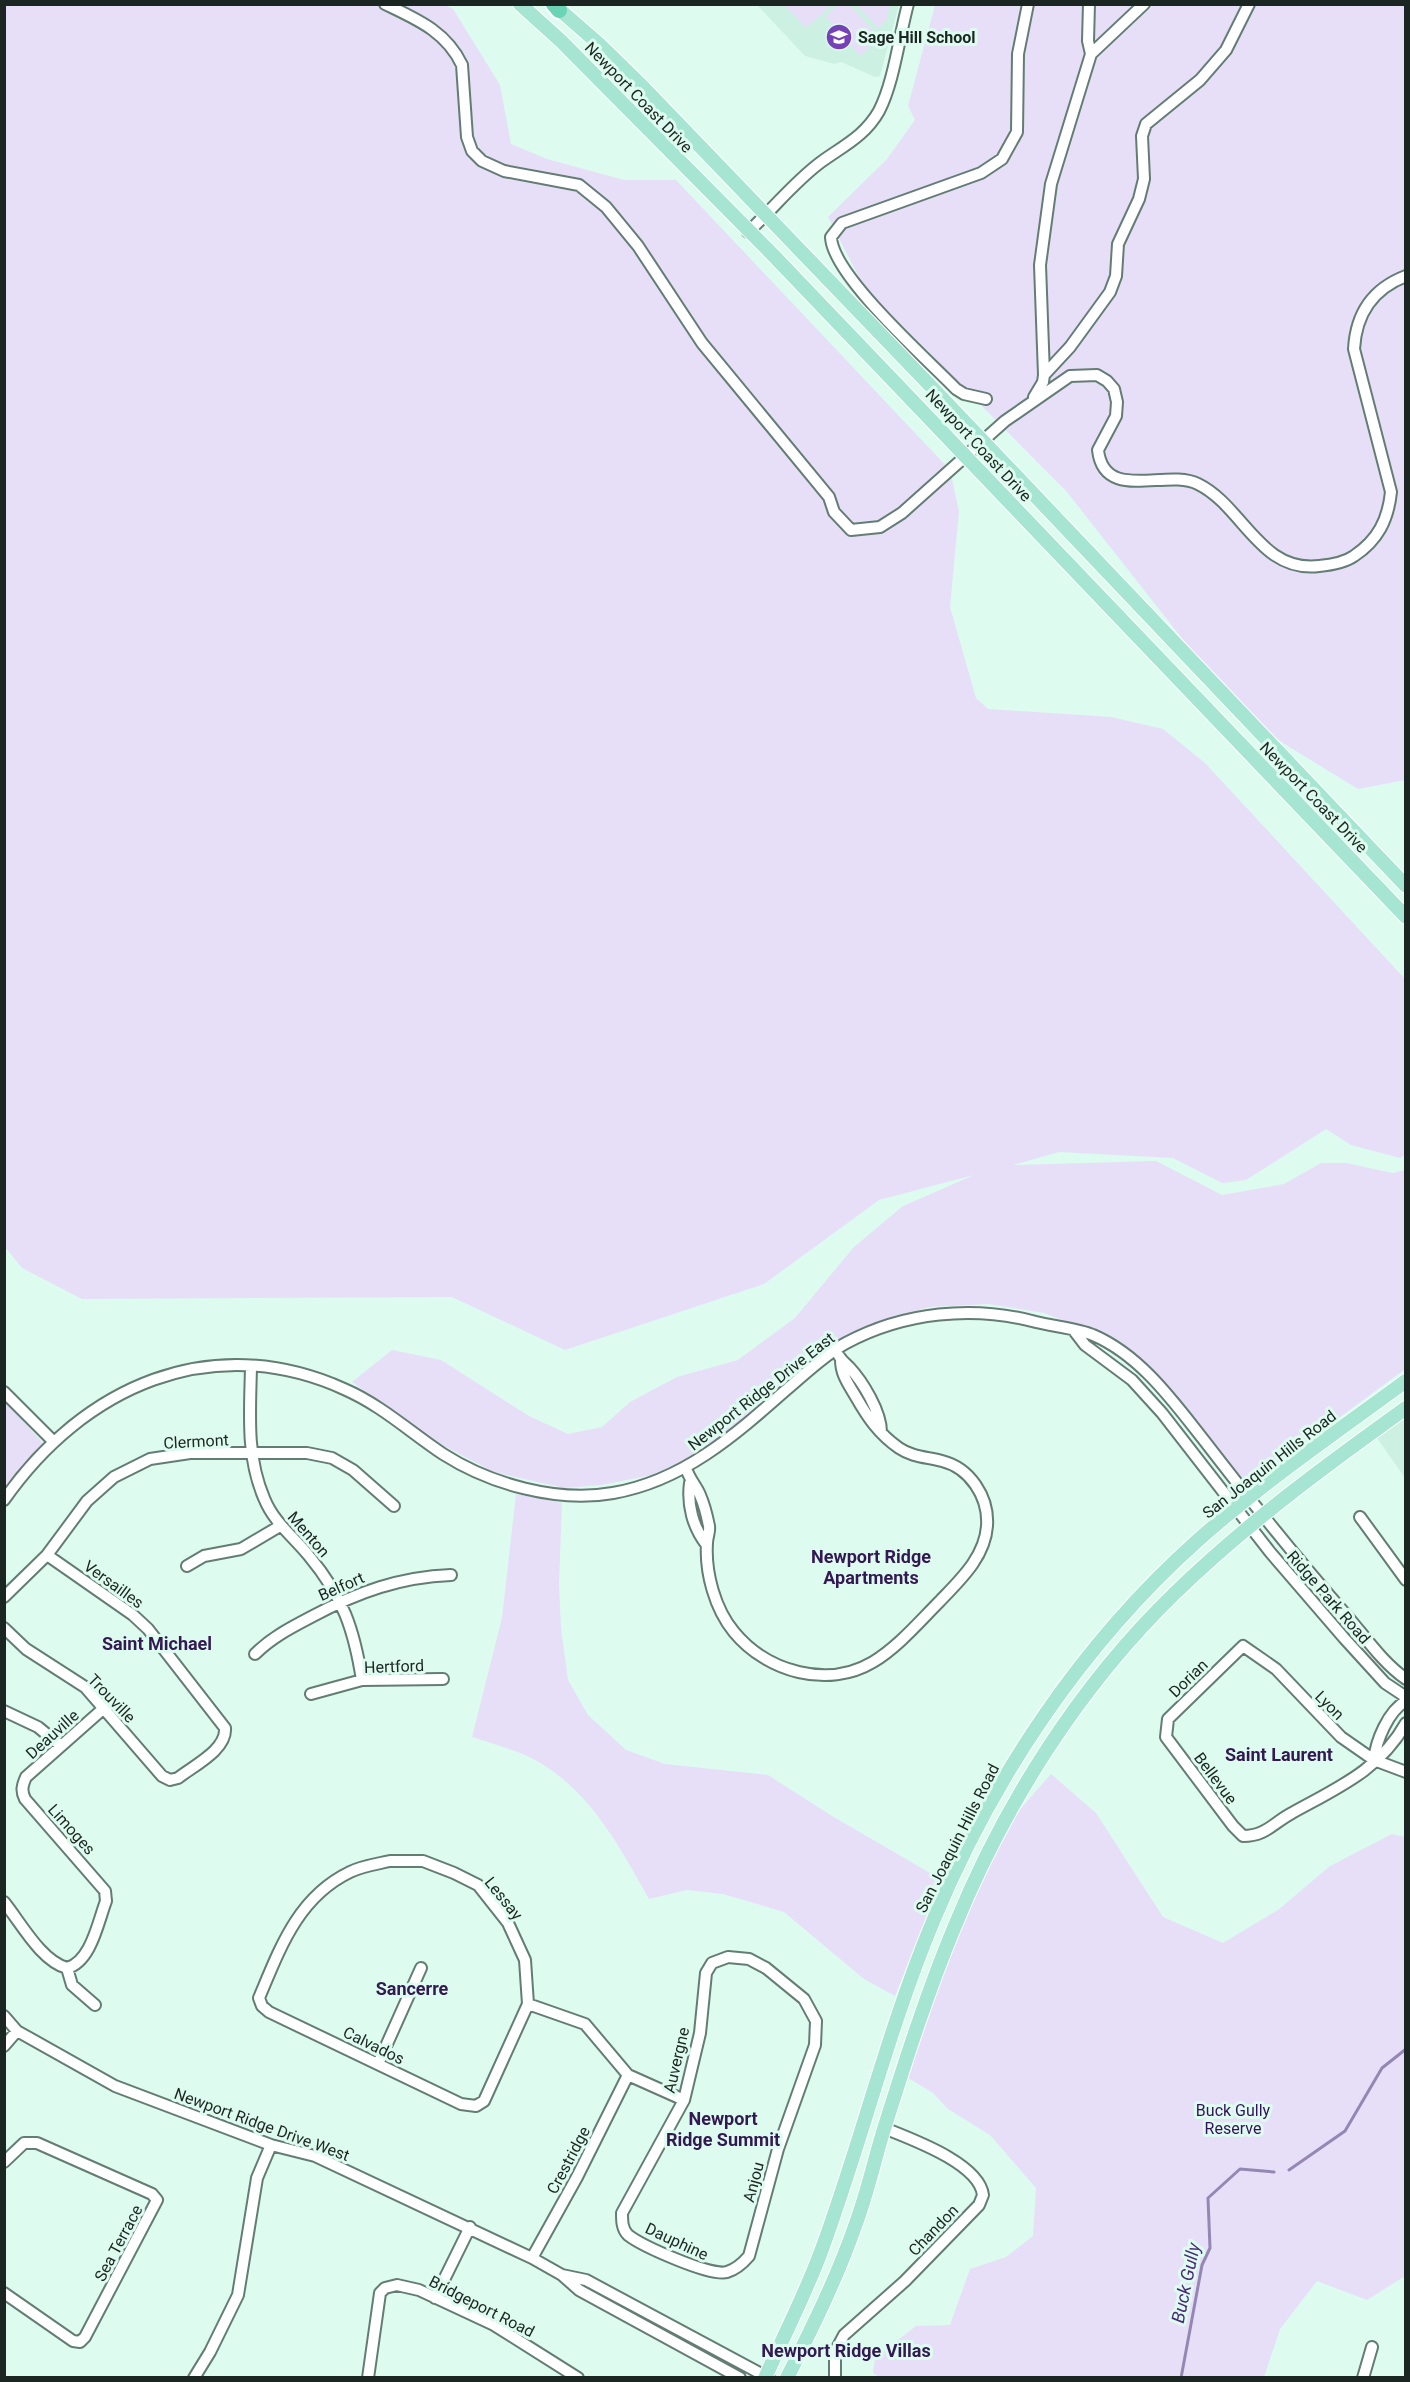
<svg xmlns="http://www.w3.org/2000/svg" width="1410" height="2382" font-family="Roboto,sans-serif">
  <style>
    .built { fill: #ccf1e3 }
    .green { fill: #e7dff7 }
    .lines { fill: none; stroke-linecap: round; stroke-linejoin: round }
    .stream { stroke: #9487b4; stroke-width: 3 }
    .minor-casing { stroke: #647d74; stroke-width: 14 }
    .major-casing { stroke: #fff; stroke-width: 16 }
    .highway-casing { stroke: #fff; stroke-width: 20 }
    .minor { stroke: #fff; stroke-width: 10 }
    .major { stroke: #a6e5d2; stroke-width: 14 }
    .highway { stroke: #6bd4b4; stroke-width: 16 }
    .labels { text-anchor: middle; stroke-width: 6; stroke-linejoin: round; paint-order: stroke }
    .poi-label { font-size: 16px; font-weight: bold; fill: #1b2622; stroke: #defbf0; text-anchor: start }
    .street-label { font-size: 16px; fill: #1b2622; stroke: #defbf0 }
    .park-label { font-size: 16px; fill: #35105b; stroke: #defbf0 }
    .neighbourhood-label { font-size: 18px; font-weight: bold; fill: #331952; stroke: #defbf0 }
    .water-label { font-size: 18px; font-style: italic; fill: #4c2a76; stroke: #defbf0 }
  </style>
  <rect width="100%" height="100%" fill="#defbf0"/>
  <path class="built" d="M 757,5 L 899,5 L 880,76 L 875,77 L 841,62 L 834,64 L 805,56 Z
    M 1405,1418 L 1405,1478 L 1377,1438 Z"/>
  <path class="green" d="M 443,4 L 453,9 L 500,85 L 511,144 L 547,159 L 624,180 L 676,180 L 950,470 L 959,511 L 950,607 L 976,698 L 988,709 L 1111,717 L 1163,729 L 1205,763 L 1405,979 L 1406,1154 L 1400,1158 L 1351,1145 L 1326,1129 L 1246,1180 L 1222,1183 L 1173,1158 L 1059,1152 L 1013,1165 L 1156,1161 L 1222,1195 L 1284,1184 L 1321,1163 L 1346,1163 L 1393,1173 L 1405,1170 L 1405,1369 L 1248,1485 L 1132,1357 L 1084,1328 L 1044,1313 L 988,1304 L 929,1307 L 884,1320 L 836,1342 L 729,1431 L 689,1458 L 652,1475 L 601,1485 L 564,1488 L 494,1472 L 429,1438 L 352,1382 L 392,1350 L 441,1360 L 529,1416 L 568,1434 L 602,1427 L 630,1402 L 677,1377 L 738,1360 L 795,1318 L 854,1247 L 903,1206 L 974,1175 L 879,1200 L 764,1284 L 565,1350 L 452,1297 L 82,1299 L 22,1268 L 5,1247 L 5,5 Z
    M 838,4 L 850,5 L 880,38 L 860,56 L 825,16 Z
    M 784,5 L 832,5 L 806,28 Z
    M 857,5 L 890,5 L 886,20 L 878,28 Z
    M 935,5 L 1405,5 L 1405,780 L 1358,789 L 1247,721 L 1067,492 L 864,287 L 828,217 L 887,159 L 915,120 L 908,106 Z
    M 6,1403 L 43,1443 L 5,1491 L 4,1405 Z
    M 516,1494 L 562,1503 L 559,1584 L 561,1628 L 568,1680 L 588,1715 L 626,1750 L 665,1764 L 768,1775 L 832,1816 L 942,1880 L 895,1996 L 864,1979 L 784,1912 L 723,1894 L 687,1890 L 649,1899 C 617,1842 584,1779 520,1753 C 504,1747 488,1742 472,1737 L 502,1618 Z
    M 1051,1774 L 1096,1813 L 1163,1917 L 1223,1943 L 1278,1910 L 1330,1866 L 1392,1834 L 1405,1837 L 1405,2276 L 1367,2300 L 1317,2281 L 1280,2329 L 1264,2377 L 880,2378 L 873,2373 L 875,2358 L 916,2326 L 950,2325 L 970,2269 L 1006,2257 L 1033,2236 L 1036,2188 L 990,2135 L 948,2109 L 933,2093 L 905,2076 L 942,1961 L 1003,1829 Z"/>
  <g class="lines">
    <path class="stream" d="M 1289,2170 L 1345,2131 L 1382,2068 L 1406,2049
      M 1181,2378 L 1202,2265 L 1210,2248 L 1208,2198 L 1240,2169 L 1274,2172"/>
    <defs>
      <path id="minor" d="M 385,4 C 416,19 446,31 462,65 L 467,137 L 472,151 L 482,161 L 504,171 L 579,185 L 606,207 L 638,246 L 702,343 L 829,497 L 834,512 L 851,530 L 880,527 L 902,513 L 1005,421 L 1070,376 L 1097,375 L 1107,381 L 1114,389 L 1117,402 L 1116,416 L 1098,450 C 1104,503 1167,468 1198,484 C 1243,506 1260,573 1319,566 C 1330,565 1344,563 1354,556 C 1378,540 1388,520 1391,492 L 1354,349 C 1356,314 1372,289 1406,276
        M 1089,4 L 1088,41 L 1091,54
        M 748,232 C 773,209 794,182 821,162 C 843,146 865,136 879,111 C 894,82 899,37 908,4
        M 1044,375 L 1040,265 L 1051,184 L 1091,54 L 1144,4
        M 1034,397 L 1043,382 L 1044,375 L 1070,347 L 1110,292 L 1116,276 L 1118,244 L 1139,199 L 1144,179 L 1142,136 L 1146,124 L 1200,80 L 1226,50 L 1249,4
        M 986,399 L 964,394 L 956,389 C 927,359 832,275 831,237 L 842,223 L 981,173 L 1002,159 L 1017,132 L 1018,54 L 1028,4
        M 1075,1332 L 1085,1345 L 1132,1380 L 1162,1413 L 1270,1552 L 1344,1638 L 1385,1683 L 1406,1697
        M 839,1356 C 842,1361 845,1363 849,1367 C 863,1382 881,1412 881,1432
        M 251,1367 C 250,1413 246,1456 264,1498 C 274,1523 293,1536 309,1556 C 343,1597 354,1629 362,1680
        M 4,1392 L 53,1441
        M 686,1468 C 689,1479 696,1485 700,1495 C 704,1504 707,1516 709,1526 C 710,1532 707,1537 707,1543 C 705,1573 715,1609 734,1632 C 767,1672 828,1689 873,1662 C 898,1647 919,1622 940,1601 C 960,1580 985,1557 987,1526 C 989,1497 970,1468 942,1461 C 927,1457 912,1457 899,1448 C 879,1434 868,1418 856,1397 C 849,1385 841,1375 841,1360
        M 690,1483 C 687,1505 693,1527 706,1544
        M 4,1500 C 83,1387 211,1329 344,1389 C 381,1405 410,1432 443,1454 C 490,1484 557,1503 613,1493 C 683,1481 735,1435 786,1390 C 805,1374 824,1355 846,1343 C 904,1312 973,1305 1036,1322 C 1052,1326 1080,1329 1093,1335 C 1140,1355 1173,1401 1203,1439 C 1250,1500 1297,1559 1348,1617 C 1366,1638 1383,1663 1406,1679
        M 1360,1517 L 1406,1580
        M 187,1566 L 204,1556 L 241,1549 L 280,1526
        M 4,1597 L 47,1555 L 87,1501 L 114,1477 L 150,1459 L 190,1453 L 307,1453 L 332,1458 L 353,1470 L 394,1506
        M 4,1628 L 26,1649 L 85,1687 L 162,1776 L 170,1780 L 178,1778 C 193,1766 227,1750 225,1728 L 148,1629 L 133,1615 L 47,1555
        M 255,1654 C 272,1637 292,1627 313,1616 C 358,1592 400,1577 451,1575
        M 311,1694 L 362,1680 L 443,1679
        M 4,1711 L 38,1727 L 61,1746
        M 1406,1723 C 1380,1770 1337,1788 1292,1813 C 1273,1823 1266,1836 1243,1836 L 1233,1826 L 1166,1737 L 1168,1719 L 1243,1646 L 1276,1669 L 1341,1737 L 1374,1760 L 1406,1772
        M 1374,1760 C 1376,1741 1388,1711 1406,1701
        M 390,1861 L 423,1861 L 454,1873 L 478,1885 L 508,1923 L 525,1960 L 528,2004 L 484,2101 L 476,2106 L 461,2104 L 269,2012 L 262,2006 L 259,1998 C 280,1948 298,1897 350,1872 C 362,1866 377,1864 390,1861 Z
        M 4,1902 C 21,1923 41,1961 67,1968
        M 728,1957 L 749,1959 L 766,1968 L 804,1999 L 816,2021 L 815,2045 L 778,2149 L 749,2256 C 743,2263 737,2269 727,2272 C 711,2277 642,2246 628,2235 C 622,2229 622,2221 622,2213 L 684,2100 L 700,2033 L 706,1973 L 712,1963 Z
        M 67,1968 C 91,1962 98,1922 106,1901 L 105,1891 L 25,1799 C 21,1791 22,1786 26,1777 L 104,1708
        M 67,1968 L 72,1985 L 95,2005
        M 528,2004 L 585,2024 L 628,2075 L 684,2100
        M 4,2016 L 17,2031 L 115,2086 L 271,2145 L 315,2156 L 532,2258 L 562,2275 L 579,2290 L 740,2378
        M 4,2046 L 17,2031
        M 378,2064 L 421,1968
        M 4,2162 L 24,2143 L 37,2143 L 152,2194 L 157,2200 L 85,2337 L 80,2342 L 73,2341 L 4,2293
        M 532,2258 L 577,2177 L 628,2075
        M 562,2275 L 586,2280 L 769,2378
        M 435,2298 L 470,2227
        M 194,2378 L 210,2352 L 238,2295 L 257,2178 L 271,2145
        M 368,2378 L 380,2293 L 385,2288 L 397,2285 L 419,2290 L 494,2325 L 578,2378
        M 835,2378 L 835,2352 L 844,2335 L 905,2281 L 979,2205 L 983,2195 C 979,2163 911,2139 884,2128
        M 1363,2378 L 1372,2347"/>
      <path id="major" d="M 520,4 L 561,41 L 775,257 L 1406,917
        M 553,4 L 600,45 L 643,87 L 943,399 L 1406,886
        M 765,2378 C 784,2335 806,2293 822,2249 C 862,2140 889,2026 934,1919 C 993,1777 1082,1644 1197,1541 C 1262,1483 1335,1433 1406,1381
        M 787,2378 C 812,2328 837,2278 855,2226 C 867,2195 874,2161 884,2129 C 905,2062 927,1993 954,1928 C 1004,1805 1079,1686 1175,1593 C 1246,1524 1325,1466 1406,1408"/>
      <path id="highway" d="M 554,4 L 559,10"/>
    </defs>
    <use href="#minor" class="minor-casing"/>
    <use href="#major" class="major-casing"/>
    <use href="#highway" class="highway-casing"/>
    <use href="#minor" class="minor"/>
    <use href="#major" class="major"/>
    <use href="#highway" class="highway"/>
  </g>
  <defs>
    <symbol id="school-disc" viewBox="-11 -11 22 22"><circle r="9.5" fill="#7640b6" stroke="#defbf0"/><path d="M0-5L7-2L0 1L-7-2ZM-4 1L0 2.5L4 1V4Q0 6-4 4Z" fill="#fff"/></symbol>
  </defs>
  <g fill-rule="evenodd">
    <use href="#school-disc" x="824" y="22" width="30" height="30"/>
  </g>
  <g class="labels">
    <g class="poi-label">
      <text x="858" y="43">Sage Hill School</text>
    </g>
    <g class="street-label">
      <text transform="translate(639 97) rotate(46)" y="6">Newport Coast Drive</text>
      <text transform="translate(979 445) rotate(47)" y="6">Newport Coast Drive</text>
      <text transform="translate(1314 797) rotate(46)" y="6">Newport Coast Drive</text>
      <text transform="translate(761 1391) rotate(-38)" y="6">Newport Ridge Drive East</text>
      <text transform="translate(196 1441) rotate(-3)" y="6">Clermont</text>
      <text transform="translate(1269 1464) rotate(-38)" y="6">San Joaquin Hills Road</text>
      <text transform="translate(309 1534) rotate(49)" y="6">Menton</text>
      <text transform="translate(114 1584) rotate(36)" y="6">Versailles</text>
      <text transform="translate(341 1586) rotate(-24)" y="6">Belfort</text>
      <text transform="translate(1329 1597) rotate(49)" y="6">Ridge Park Road</text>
      <text transform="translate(394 1666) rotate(-2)" y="6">Hertford</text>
      <text transform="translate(1188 1678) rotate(-44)" y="6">Dorian</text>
      <text transform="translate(112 1698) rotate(46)" y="6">Trouville</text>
      <text transform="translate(1330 1705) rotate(45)" y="6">Lyon</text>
      <text transform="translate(52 1734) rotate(-42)" y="6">Deauville</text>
      <text transform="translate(1216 1778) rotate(53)" y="6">Bellevue</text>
      <text transform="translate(72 1829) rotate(48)" y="6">Limoges</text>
      <text transform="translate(957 1838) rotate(-63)" y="6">San Joaquin Hills Road</text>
      <text transform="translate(504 1898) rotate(51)" y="6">Lessay</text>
      <text transform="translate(374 2045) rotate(26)" y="6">Calvados</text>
      <text transform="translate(676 2060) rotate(-77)" y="6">Auvergne</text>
      <text transform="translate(262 2124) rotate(20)" y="6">Newport Ridge Drive West</text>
      <text transform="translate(568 2160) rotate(-62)" y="6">Crestridge</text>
      <text transform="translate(753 2182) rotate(-75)" y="6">Anjou</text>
      <text transform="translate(933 2230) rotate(-46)" y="6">Chandon</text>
      <text transform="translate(677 2241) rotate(25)" y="6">Dauphine</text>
      <text transform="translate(118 2243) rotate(-62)" y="6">Sea Terrace</text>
      <text transform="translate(482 2306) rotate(27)" y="6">Bridgeport Road</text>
    </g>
    <g class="park-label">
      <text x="1233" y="2116">Buck Gully<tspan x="1233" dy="18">Reserve</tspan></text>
    </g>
    <g class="neighbourhood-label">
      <text x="871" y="1563">Newport Ridge<tspan x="871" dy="21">Apartments</tspan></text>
      <text x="157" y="1650">Saint Michael</text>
      <text x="1279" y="1761">Saint Laurent</text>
      <text x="412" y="1995">Sancerre</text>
      <text x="723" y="2125">Newport<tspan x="723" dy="21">Ridge Summit</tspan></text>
      <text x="846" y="2357">Newport Ridge Villas</text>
    </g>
    <g class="water-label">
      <text transform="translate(1186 2283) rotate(-78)" y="6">Buck Gully</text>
    </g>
  </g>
  <rect width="1410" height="2382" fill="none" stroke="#1b2622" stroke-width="12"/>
</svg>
